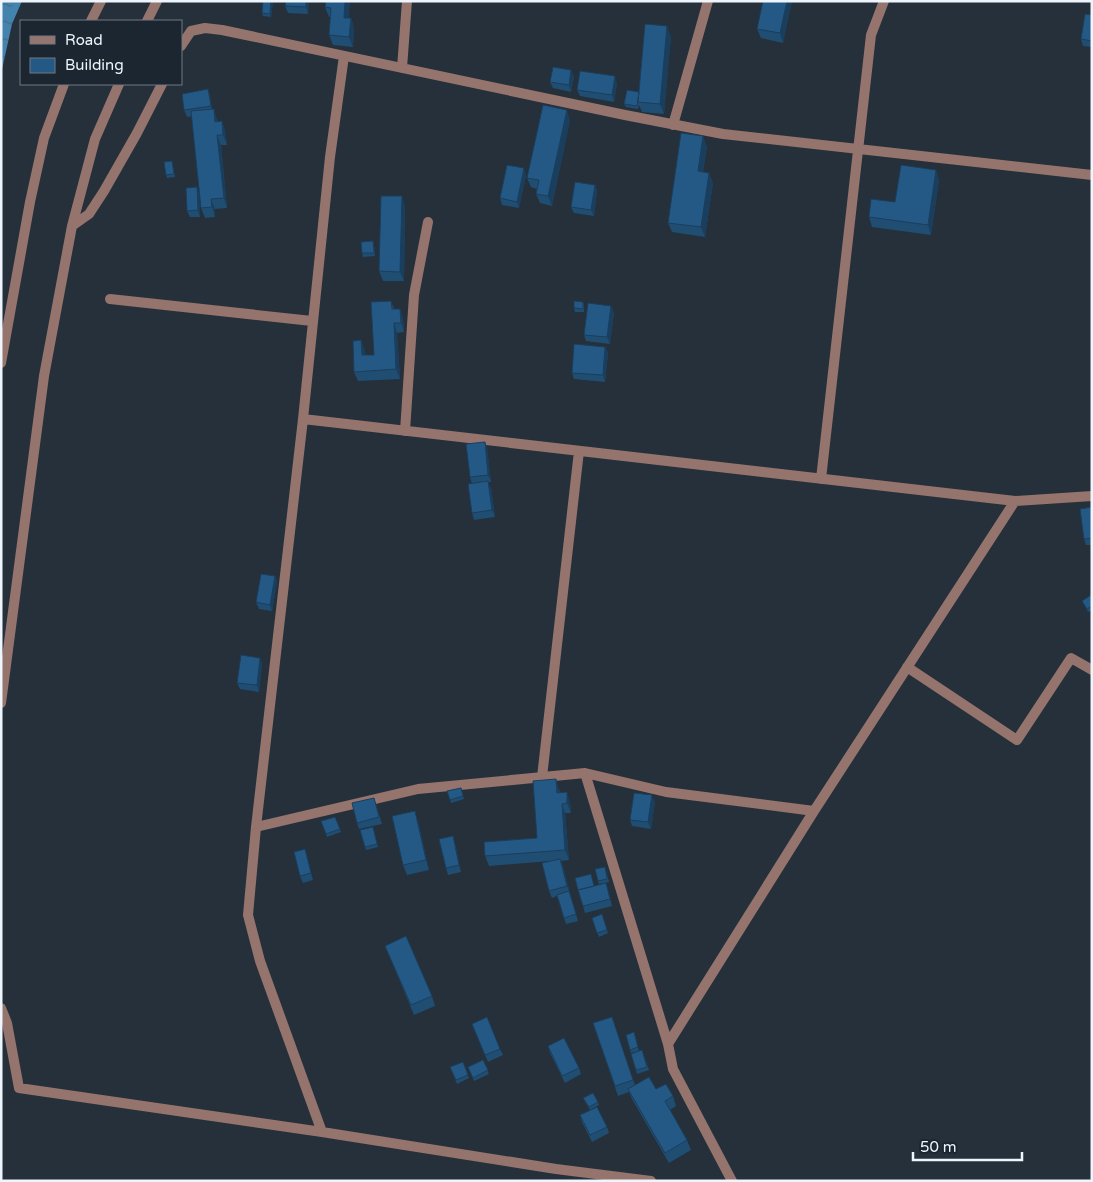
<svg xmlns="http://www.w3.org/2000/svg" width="1093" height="1182" font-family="'Varela Round',sans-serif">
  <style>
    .water { fill: url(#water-ripples) }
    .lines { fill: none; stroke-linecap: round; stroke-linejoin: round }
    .minor { stroke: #94746d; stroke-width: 10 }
    .wall { fill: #204d72 }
    .shaded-wall { fill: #1a3e5d }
    .building { fill: #255985; stroke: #1a3e5d }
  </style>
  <defs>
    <pattern id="water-ripples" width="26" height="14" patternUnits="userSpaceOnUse" patternTransform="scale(1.25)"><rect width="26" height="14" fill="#4483ad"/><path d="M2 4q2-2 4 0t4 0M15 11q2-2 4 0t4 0" fill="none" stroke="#456c86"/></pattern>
  </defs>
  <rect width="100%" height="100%" fill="#25303a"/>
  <path class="water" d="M 1,1 L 22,1 L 12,24 L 1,74 Z"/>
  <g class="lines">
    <path class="minor" d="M 91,21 L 101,1
      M 147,21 L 157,1
      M 181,46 L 191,31 L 205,28 L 222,30 L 625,115 L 723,134 L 1092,175
      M 344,56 L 330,157 L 303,419 L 256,827 L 248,915 L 260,961 L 322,1132 L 556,1169 L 651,1181
      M 402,68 L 407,1
      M 673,125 L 708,1
      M 72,226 L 89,214 L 104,191 L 137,133 L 162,84
      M 110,299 L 312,321
      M 1,363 L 30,202 L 44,138 L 64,84
      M 303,419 L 1015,501 L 1092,496
      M 405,431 L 414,295 L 428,222
      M 821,479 L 871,35 L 884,1
      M 907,667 L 1017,740 L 1071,658 L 1092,670
      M 1,703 L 44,376 L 72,226 L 95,139 L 119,84
      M 585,773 L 668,1044 L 673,1069 L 732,1181
      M 542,777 L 579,451
      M 256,827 L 418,789 L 585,773 L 666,792 L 814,811
      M 1,1008 L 7,1023 L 19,1088 L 322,1132
      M 668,1044 L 814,811 L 1015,501"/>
  </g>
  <path class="wall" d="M 309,1 L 308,14 L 288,13 L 285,6 Z
    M 326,1 L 350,1 L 348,18 L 351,18 L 354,28 L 353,47 L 333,45 L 329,35 L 331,17 L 329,17 L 325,7 Z
    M 792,1 L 783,43 L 761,38 L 757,29 Z
    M 273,2 L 271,17 L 263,16 L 262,13 Z
    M 1092,15 L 1092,47 L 1083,46 L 1081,39 Z
    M 671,36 L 664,114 L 642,112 L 639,105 L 638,109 L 626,107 L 624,104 L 639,92 Z
    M 571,70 L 574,77 L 571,92 L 553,88 L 550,82 Z
    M 617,83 L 614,102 L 580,96 L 577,90 Z
    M 208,89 L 210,95 L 212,109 L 217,119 L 218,122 L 222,121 L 225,131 L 227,145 L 221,145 L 227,208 L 215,209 L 215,217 L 205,218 L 201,208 L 192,116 L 187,117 L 184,110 Z
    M 570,120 L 552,206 L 540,203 L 536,194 L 537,189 L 531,187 L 527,178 Z
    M 707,146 L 703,172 L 709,173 L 713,183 L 705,237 L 672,232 L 668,223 Z
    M 172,161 L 175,177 L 167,178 L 166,175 Z
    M 936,170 L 939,180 L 931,235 L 872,227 L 869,217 L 895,202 Z
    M 526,175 L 519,208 L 502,205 L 500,198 Z
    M 595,185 L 597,191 L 594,216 L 574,213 L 571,207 Z
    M 197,187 L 199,194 L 200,217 L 190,217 L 187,211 Z
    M 405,206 L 404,281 L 383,281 L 379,271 Z
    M 374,245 L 375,256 L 363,257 L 362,253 Z
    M 391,301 L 394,309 L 400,309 L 403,319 L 404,332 L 397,333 L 400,379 L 358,381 L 354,372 L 365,350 L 365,355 L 374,355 Z
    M 583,302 L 584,305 L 584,312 L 575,312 L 574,308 Z
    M 614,312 L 610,344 L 586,341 L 584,335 Z
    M 605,347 L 608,353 L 605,382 L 574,379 L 572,373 Z
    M 485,442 L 487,448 L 491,482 L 488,482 L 491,488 L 495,517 L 474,520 L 472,513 L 472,484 L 470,477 Z
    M 1092,507 L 1092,545 L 1086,545 L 1084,539 Z
    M 275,576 L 277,582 L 272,611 L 259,609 L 256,602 Z
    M 1092,596 L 1092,610 L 1088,612 L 1082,601 Z
    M 260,658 L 262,664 L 259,692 L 240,689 L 237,683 Z
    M 461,788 L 464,799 L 451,803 L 447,791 Z
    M 559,789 L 560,793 L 570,802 L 571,813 L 565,813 L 569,860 L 561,861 L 578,921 L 566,924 L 557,896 L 552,898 L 549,891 L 550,861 L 489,866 L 485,856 L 537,838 Z
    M 374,798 L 382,824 L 359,829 L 357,823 Z
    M 655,802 L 651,829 L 632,826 L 630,820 Z
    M 335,817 L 341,832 L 327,837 L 321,821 Z
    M 418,821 L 429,870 L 407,875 L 403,865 Z
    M 373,827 L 378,847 L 366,850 L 365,847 Z
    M 455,843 L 461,872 L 448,875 L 446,868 Z
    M 305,849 L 313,880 L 303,883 L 300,876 Z
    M 606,870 L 609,882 L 599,884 L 598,881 Z
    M 592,878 L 594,886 L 608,890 L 612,906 L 585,913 L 583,906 Z
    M 602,914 L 608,933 L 599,937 L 592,918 Z
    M 385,946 L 432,996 L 435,1006 L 414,1015 Z
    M 612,1017 L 635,1085 L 656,1089 L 673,1096 L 676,1106 L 670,1110 L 687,1140 L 691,1150 L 669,1163 L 632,1099 L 629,1092 L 618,1096 L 593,1023 Z
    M 472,1024 L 500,1049 L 503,1055 L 488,1062 Z
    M 634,1032 L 639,1051 L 631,1053 L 630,1050 Z
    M 548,1046 L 579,1068 L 581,1074 L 565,1083 L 550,1053 Z
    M 642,1050 L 649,1070 L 637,1074 L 631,1054 Z
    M 483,1060 L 489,1074 L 474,1081 L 468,1067 Z
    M 463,1062 L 469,1078 L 457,1084 L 450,1067 Z
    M 583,1098 L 598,1102 L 599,1105 L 590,1110 Z
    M 580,1115 L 607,1127 L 609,1133 L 592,1142 L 582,1122 Z"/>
  <path class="shaded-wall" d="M 271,1 L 273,2 L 271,17 L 270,14 Z
    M 306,1 L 309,1 L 308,14 L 306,7 Z
    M 345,1 L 350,1 L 348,27 L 344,18 Z
    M 787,1 L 792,1 L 783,43 L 780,33 Z
    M 351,18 L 354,28 L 353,47 L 349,37 Z
    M 667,26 L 671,36 L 664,114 L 660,104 Z
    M 571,70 L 574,77 L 571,92 L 569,85 Z
    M 615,76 L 617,83 L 614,102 L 612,95 Z
    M 208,89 L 210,95 L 213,113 L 211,106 Z
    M 214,109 L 217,119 L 219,132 L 215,122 Z
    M 567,110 L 570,120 L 552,206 L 548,196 Z
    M 222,121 L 225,131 L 227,145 L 223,135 Z
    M 217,135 L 221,145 L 227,208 L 224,198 Z
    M 703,136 L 707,146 L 701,181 L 698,171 Z
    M 524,168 L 526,175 L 519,208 L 517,202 Z
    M 936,170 L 939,180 L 931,235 L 928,225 Z
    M 709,173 L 713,183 L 705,237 L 701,227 Z
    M 595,185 L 597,191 L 594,216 L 591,210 Z
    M 197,187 L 199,194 L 200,217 L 198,210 Z
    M 402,196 L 405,206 L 404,281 L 400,272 Z
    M 211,199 L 215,209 L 215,217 L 212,207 Z
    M 611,306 L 614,312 L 610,344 L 607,337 Z
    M 400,309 L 403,319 L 404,332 L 401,323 Z
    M 394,323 L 397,333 L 400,379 L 396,369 Z
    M 361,340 L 365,350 L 366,365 L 362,355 Z
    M 605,347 L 608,353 L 605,382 L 603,375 Z
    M 485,442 L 487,448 L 491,482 L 488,475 Z
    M 488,481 L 491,488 L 495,517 L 492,510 Z
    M 275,576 L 277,582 L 272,611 L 270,605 Z
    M 260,658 L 262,664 L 259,692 L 257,685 Z
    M 556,779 L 559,789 L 560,803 L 557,793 Z
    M 567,792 L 570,802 L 571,813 L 567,803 Z
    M 652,795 L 655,802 L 651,829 L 648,822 Z
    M 562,804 L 565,813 L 569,860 L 565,850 Z
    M 415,811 L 418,821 L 429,870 L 426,860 Z
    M 453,836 L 455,843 L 461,872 L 459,865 Z
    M 305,849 L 307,855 L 313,880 L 311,873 Z
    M 560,859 L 563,865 L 570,893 L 567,886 Z"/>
  <path class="building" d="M 263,1 L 271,1 L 270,14 L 262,13 Z
    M 286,1 L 306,1 L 306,7 L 285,6 Z
    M 326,1 L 345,1 L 344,18 L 351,18 L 349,37 L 329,35 L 331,8 L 325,7 Z
    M 763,1 L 787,1 L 780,33 L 757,29 Z
    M 1085,14 L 1092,15 L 1092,41 L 1081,39 Z
    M 645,24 L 667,26 L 660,104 L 638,102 Z
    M 553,67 L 571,70 L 569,85 L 550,82 Z
    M 580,71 L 615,76 L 612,95 L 577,90 Z
    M 208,89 L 211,106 L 184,110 L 182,94 Z
    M 627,90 L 639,92 L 637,106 L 624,104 Z
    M 543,105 L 567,110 L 548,196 L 536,194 L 539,180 L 527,178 Z
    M 214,109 L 215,122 L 222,121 L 223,135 L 217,135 L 224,198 L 211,199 L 212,207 L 201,208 L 191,111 Z
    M 681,133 L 703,136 L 698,171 L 709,173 L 701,227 L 668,223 Z
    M 172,161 L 174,174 L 166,175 L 164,162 Z
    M 507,165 L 524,168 L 517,202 L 500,198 Z
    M 901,165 L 936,170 L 928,225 L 869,217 L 871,199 L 895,202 Z
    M 575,182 L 595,185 L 591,210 L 571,207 Z
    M 197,187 L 198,210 L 187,211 L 186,188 Z
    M 381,196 L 402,196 L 400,272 L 379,271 Z
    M 373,241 L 374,253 L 362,253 L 361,242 Z
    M 391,301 L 392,309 L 400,309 L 401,323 L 394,323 L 396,369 L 354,372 L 353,341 L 361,340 L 362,355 L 374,355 L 371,302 Z
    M 574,301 L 583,302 L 583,309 L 574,308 Z
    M 588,303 L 611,306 L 607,337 L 584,335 Z
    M 574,344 L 605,347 L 603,375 L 572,373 Z
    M 485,442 L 488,475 L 470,477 L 466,444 Z
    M 488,481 L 492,510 L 472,513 L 468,484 Z
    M 1092,507 L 1092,538 L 1084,539 L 1080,509 Z
    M 261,574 L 275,576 L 270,605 L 256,602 Z
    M 1091,595 L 1092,606 L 1087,609 L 1082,601 Z
    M 241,655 L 260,658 L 257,685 L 237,683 Z
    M 556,779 L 557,793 L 567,792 L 567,803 L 562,804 L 565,850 L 485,856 L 484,842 L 537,838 L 533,781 Z
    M 461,788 L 463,796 L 450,800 L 447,791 Z
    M 634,793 L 652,795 L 648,822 L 630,820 Z
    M 374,798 L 379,817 L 357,823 L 352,803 Z
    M 415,811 L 426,860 L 403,865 L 392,816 Z
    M 335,817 L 340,829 L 326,834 L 321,821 Z
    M 373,827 L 377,844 L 365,847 L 360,830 Z
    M 453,836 L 459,865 L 446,868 L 439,839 Z
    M 305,849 L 311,873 L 300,876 L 294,852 Z
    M 560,859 L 567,886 L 549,891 L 542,863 Z
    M 605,867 L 607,879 L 598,881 L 595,869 Z
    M 591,874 L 594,886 L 578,890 L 575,878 Z
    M 606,883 L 610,899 L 583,906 L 578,890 Z
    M 569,891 L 576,914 L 564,918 L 557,895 Z
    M 602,914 L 607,930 L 597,933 L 592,918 Z
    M 406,936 L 432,996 L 411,1005 L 385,946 Z
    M 487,1017 L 500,1049 L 485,1055 L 472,1024 Z
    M 612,1017 L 633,1080 L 615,1086 L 593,1023 Z
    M 634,1032 L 638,1047 L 630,1050 L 626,1035 Z
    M 564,1038 L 579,1068 L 562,1076 L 548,1046 Z
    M 642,1050 L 647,1067 L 636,1070 L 631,1054 Z
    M 483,1060 L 488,1070 L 473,1078 L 468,1067 Z
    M 463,1062 L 468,1075 L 456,1080 L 450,1067 Z
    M 649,1077 L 656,1089 L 666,1084 L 673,1096 L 665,1101 L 687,1140 L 665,1153 L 628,1089 Z
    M 593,1093 L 598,1102 L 589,1107 L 583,1098 Z
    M 597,1107 L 607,1127 L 590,1135 L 580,1115 Z"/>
  <rect width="1093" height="1182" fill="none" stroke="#eef5fc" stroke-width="5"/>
  <rect x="20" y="20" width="162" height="65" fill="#1c2630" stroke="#707982"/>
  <rect x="30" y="36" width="25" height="8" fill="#94746d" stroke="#707982"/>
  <text x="65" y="45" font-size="15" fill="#eef5fc">Road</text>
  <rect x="30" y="58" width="25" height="15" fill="#255985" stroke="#707982"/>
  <text x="65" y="70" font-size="15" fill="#eef5fc">Building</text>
  <path d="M913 1152v8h109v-8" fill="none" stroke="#eef5fc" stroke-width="2.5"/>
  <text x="920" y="1152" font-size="15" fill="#eef5fc" stroke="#1c2630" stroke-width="4" paint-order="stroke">50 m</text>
</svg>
